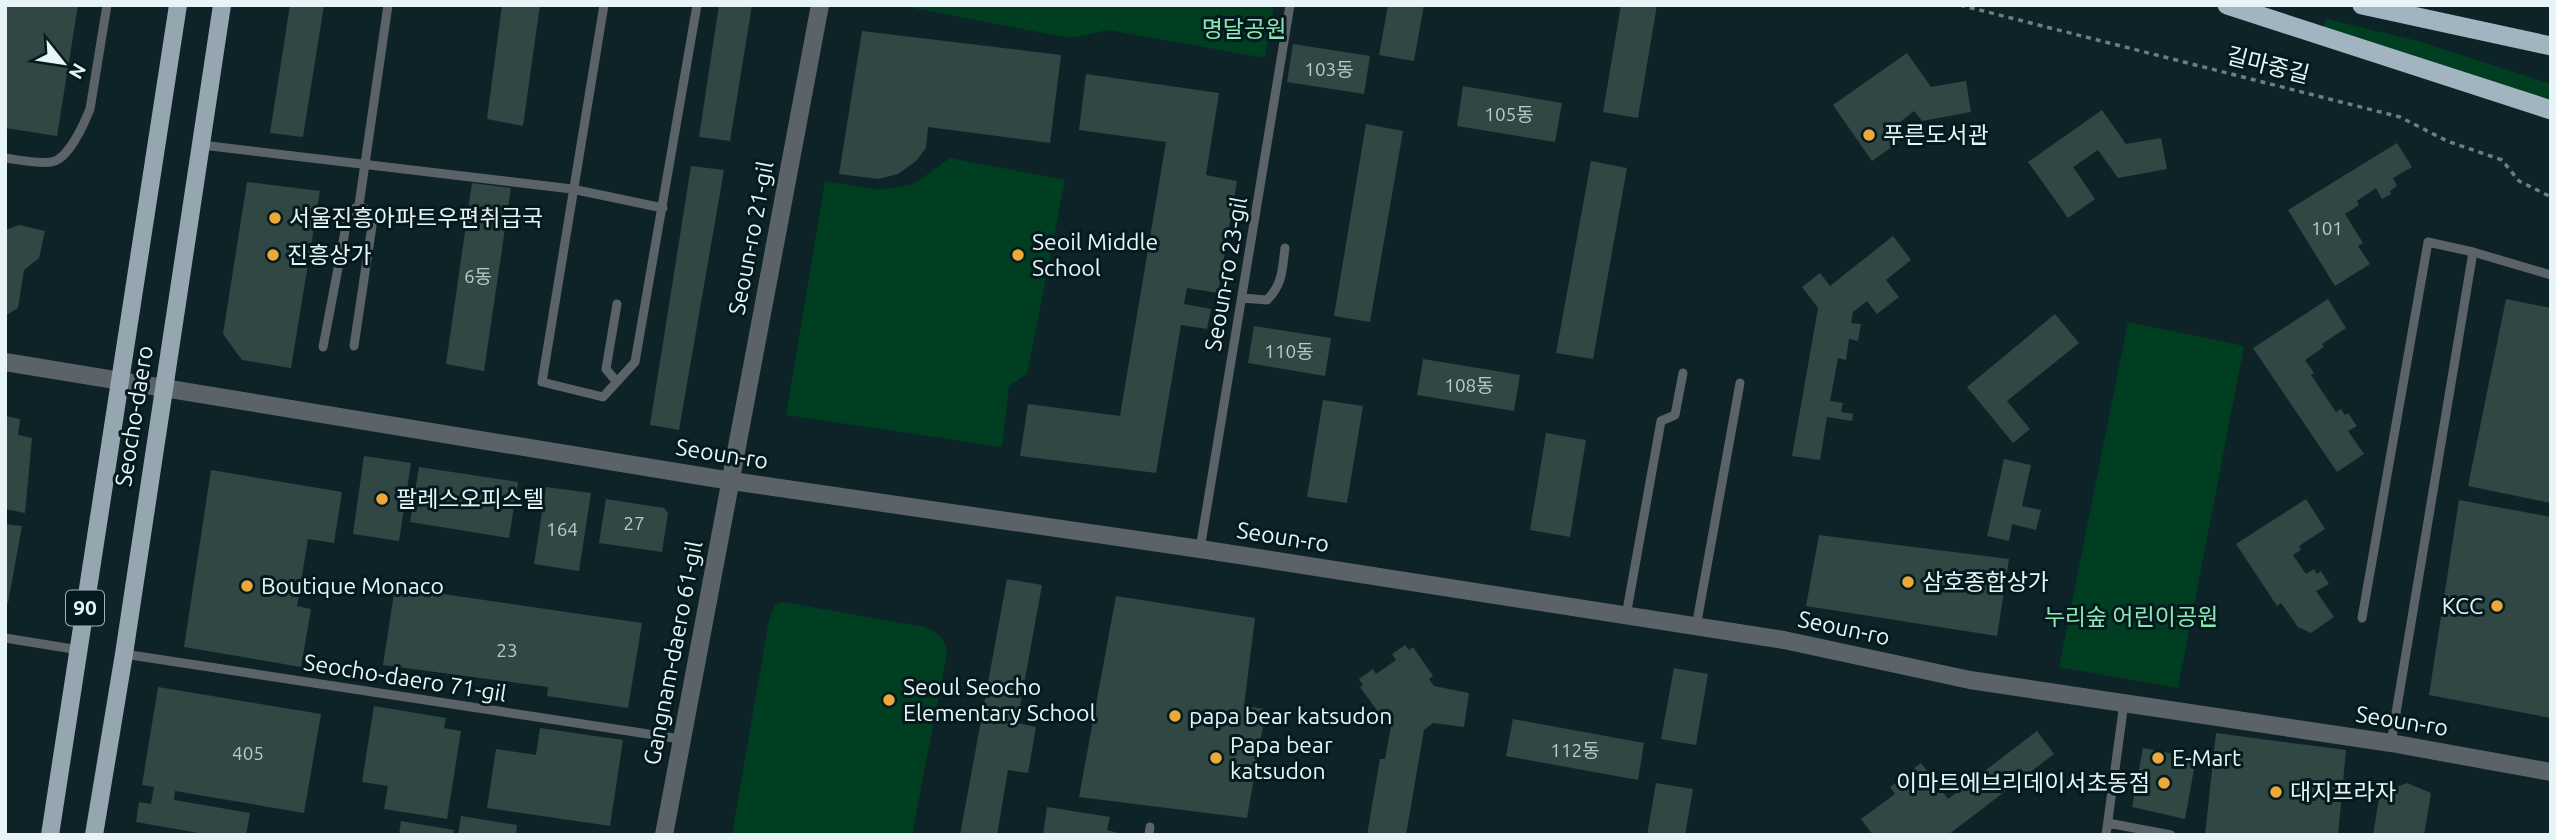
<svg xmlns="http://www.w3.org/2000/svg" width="2556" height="840" font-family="Ubuntu,'Noto Sans KR',sans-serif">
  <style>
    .green { fill: #003e22 }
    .building { fill: #314744 }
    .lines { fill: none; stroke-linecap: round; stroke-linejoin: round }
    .path { stroke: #6c7e81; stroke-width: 3.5; stroke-dasharray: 5 5; stroke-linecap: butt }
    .service { stroke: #5b6268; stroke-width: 9 }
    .minor { stroke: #5b6268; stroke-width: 18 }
    .tertiary { stroke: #5b6268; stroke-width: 18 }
    .primary { stroke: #96a6b1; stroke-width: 18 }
    .trunk { stroke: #a2b4c0; stroke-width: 19 }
    .poi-dot { fill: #eca93a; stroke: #051a1e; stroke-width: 2.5 }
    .labels { text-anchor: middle; stroke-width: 6; stroke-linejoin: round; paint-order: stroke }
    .number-label { font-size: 19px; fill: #bacacb }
    .shield { fill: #051a1e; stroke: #a4b3b7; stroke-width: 2 }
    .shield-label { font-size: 21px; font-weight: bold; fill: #e8f5f8 }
    .park-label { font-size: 23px; fill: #8de7b2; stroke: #051a1e }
    .street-label { font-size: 23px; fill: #e8f5f8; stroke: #051a1e }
    .poi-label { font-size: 23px; fill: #e8f5f8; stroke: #051a1e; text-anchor: start }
  </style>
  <rect width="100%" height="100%" fill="#0e2327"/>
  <path class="green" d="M 898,5 L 1274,5 L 1265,58 L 1108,30 L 1070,38 Z
    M 2326,19 L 2418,41 L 2551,84 L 2551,102 L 2323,28 Z
    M 950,158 L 1065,180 L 1027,374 L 1009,386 L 1002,447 L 786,415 L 825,181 L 878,190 L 914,184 Z
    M 2128,322 L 2244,346 L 2178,688 L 2059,667 Z
    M 783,602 L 924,627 C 938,632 945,638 947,653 L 912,835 L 732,835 L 769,620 L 775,605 Z"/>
  <path class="building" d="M 5,5 L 78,5 L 57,136 L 5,128 Z
    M 290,5 L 324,5 L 303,137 L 270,133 Z
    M 502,5 L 540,5 L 523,126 L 487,119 Z
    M 719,5 L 752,5 L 730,141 L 699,137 Z
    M 1388,5 L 1424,5 L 1414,61 L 1379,55 Z
    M 1621,5 L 1657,5 L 1638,118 L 1603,112 Z
    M 862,31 L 1061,55 L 1050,143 L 928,127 L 926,148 L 916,161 L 898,174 L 878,179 L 839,174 Z
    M 1293,44 L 1370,56 L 1364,94 L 1287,82 Z
    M 1907,53 L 1931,87 L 1966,81 L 1971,112 L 1922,121 L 1914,111 L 1890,130 L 1899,142 L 1872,161 L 1833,105 Z
    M 1086,74 L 1219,93 L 1206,175 L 1237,181 L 1218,293 L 1187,288 L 1184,304 L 1211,309 L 1207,329 L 1181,325 L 1156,473 L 1020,456 L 1028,404 L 1120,416 L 1166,142 L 1079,130 Z
    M 1463,86 L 1562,103 L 1555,142 L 1457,126 Z
    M 2102,110 L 2126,144 L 2161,138 L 2167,169 L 2118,178 L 2098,150 L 2073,167 L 2095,199 L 2068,218 L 2028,162 Z
    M 1366,124 L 1403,131 L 1370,322 L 1334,316 Z
    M 2397,143 L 2412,167 L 2393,178 L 2397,186 L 2390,191 L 2391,194 L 2382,199 L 2376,188 L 2357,201 L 2359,205 L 2345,214 L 2363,243 L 2358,246 L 2370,264 L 2335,286 L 2288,210 Z
    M 1591,161 L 1627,168 L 1593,359 L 1556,353 Z
    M 691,166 L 724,170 L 679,430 L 650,425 Z
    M 247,182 L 320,191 L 291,368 L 242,360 L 223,334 Z
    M 472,183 L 511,188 L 484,371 L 446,364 Z
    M 19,225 L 45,231 L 39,258 L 24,270 L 18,308 L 5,316 L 5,230 Z
    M 1893,236 L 1911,260 L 1886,280 L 1899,297 L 1877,314 L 1867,301 L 1853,312 L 1851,323 L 1861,324 L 1858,341 L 1849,339 L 1846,360 L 1838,358 L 1830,401 L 1843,403 L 1841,412 L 1853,414 L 1852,421 L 1827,417 L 1820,460 L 1792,456 L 1818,308 L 1802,287 L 1820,273 L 1830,286 Z
    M 2328,299 L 2346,328 L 2322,344 L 2324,347 L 2305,360 L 2314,373 L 2311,375 L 2336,412 L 2341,409 L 2345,415 L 2348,413 L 2357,426 L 2348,431 L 2364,454 L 2337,472 L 2253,348 Z
    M 2506,299 L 2551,308 L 2551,503 L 2468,486 Z
    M 2055,314 L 2079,343 L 2007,401 L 2030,429 L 2013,443 L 1967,387 Z
    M 1254,326 L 1331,338 L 1325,376 L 1248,363 Z
    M 1423,359 L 1520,375 L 1514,411 L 1417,395 Z
    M 1323,400 L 1363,406 L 1347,503 L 1307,497 Z
    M 5,416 L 20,419 L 18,435 L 32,438 L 25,513 L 5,509 Z
    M 1546,433 L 1586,440 L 1570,537 L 1530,530 Z
    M 364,456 L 411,463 L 399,541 L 353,534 Z
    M 2004,459 L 2031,465 L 2022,506 L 2041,510 L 2036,530 L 2012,524 L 2009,541 L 1987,536 Z
    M 419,467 L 518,482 L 509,538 L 410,522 Z
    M 211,470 L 342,492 L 334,543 L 308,539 L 297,606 L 311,609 L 301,667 L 184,647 Z
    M 546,487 L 591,493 L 579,571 L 534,564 Z
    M 606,499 L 664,508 L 668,513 L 662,552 L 599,543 Z
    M 2306,499 L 2325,529 L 2299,546 L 2301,550 L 2293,555 L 2306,574 L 2314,569 L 2317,574 L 2321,571 L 2329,584 L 2316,591 L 2334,617 L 2311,633 L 2298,627 L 2281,603 L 2277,606 L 2236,544 Z
    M 2459,500 L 2551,517 L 2551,718 L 2429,695 Z
    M 5,524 L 22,526 L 8,603 L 5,603 Z
    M 1819,535 L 2009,559 L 1997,636 L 1806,606 Z
    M 1007,579 L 1042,585 L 1017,723 L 1036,727 L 1028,773 L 1008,770 L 997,835 L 960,835 Z
    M 395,587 L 642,623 L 628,708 L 547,696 L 548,687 L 383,665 Z
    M 1116,596 L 1255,618 L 1244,706 L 1266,709 L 1247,818 L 1079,797 Z
    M 1405,645 L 1409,650 L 1413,647 L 1433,676 L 1429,679 L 1434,686 L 1469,693 L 1464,727 L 1433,723 L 1424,730 L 1406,835 L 1367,835 L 1380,759 L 1385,759 L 1392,721 L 1385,712 L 1381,716 L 1360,687 L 1363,685 L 1359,679 L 1373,669 L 1376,674 L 1396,660 L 1392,654 Z
    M 1674,668 L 1708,674 L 1696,745 L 1661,739 Z
    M 158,687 L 321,714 L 304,813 L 175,791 L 174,800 L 250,813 L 246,835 L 210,835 L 136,822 L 139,802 L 151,804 L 154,787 L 142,785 Z
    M 374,706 L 446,718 L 444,728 L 461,731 L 447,819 L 384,809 L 388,786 L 362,782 Z
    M 1513,719 L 1644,743 L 1638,780 L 1506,756 Z
    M 540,728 L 623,740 L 610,826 L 487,808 L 496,749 L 536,755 Z
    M 2037,731 L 2054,754 L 1948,835 L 1873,835 L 1861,819 L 1895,794 L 1890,787 L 1921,763 L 1948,799 Z
    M 2216,733 L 2346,750 L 2338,835 L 2205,835 Z
    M 2143,748 L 2196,758 L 2185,819 L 2132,807 Z
    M 1656,783 L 1693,789 L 1685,835 L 1647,835 Z
    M 2407,783 L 2431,793 L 2424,835 L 2373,835 L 2381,786 L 2394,788 Z
    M 1047,807 L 1110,817 L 1107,830 L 1126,835 L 1043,835 Z
    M 461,816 L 517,825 L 516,835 L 458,835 Z
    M 401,821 L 454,830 L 453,835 L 399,835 Z"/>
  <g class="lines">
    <path class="path" d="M 1960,5 L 2400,117 L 2447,141 L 2502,160 L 2519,181 L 2551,197"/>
    <path class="service" d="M 604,5 L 542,382 L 603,397 L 635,362 L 697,5
      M 202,145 L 572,189 L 663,208
      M 5,158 C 19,160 37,164 51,162 C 68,160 84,124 90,109 L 107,5
      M 359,205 L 388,5
      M 2473,252 L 2551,275
      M 1242,298 L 1267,300 C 1283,284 1282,270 1285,248
      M 323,347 L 347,221 L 350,212 L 359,205 L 371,213 L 373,219 L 354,346
      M 616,381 L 606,369 L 617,304
      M 1200,549 L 1290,5
      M 1626,616 L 1661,421 L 1675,415 L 1683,373
      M 2362,618 L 2428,242 L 2473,252 L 2391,743
      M 1696,627 L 1740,383
      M 5,638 L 79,650
      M 124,654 L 681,739
      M 2108,823 L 2171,835
      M 1149,835 L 1150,827
      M 2106,835 L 2124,703"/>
    <path class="minor" d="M 664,835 L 820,5"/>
    <path class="tertiary" d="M 5,362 L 725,480 L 1200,549 L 1784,640 L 1970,680 L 2391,743 L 2551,772"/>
    <path class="primary" d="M 50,835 L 178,5
      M 94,835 L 124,654 L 222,5"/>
    <path class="trunk" d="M 2227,5 L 2551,110
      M 2362,5 L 2551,46"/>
  </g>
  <g class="poi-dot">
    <circle cx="1869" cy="135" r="7"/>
    <circle cx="275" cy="218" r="7"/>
    <circle cx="273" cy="255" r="7"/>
    <circle cx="1018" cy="255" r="7"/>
    <circle cx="382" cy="499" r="7"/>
    <circle cx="1908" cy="582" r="7"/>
    <circle cx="247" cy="586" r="7"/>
    <circle cx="2497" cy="606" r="7"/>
    <circle cx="889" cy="700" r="7"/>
    <circle cx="1175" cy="716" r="7"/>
    <circle cx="1216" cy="758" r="7"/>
    <circle cx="2158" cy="758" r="7"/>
    <circle cx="2164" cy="783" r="7"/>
    <circle cx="2276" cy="792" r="7"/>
  </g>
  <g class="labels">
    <g class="number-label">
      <text x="1329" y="76">103동</text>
      <text x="1509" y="121">105동</text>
      <text x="2327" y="235">101</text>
      <text x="478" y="283">6동</text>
      <text x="1289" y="358">110동</text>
      <text x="1469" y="392">108동</text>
      <text x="634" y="530">27</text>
      <text x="562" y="536">164</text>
      <text x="507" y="657">23</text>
      <text x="1575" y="757">112동</text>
      <text x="248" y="760">405</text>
    </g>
    <rect class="shield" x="66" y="590.5" width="38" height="35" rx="5"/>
    <g class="shield-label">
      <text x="85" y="615">90</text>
    </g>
    <g class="park-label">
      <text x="1244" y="37">명달공원</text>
      <text x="2131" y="625">누리숲 어린이공원</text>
    </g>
    <g class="street-label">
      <text transform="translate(2268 65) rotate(14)" y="8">길마중길</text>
      <text transform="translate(751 238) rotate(-79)" y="8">Seoun-ro 21-gil</text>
      <text transform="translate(1226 274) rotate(-80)" y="8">Seoun-ro 23-gil</text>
      <text transform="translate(134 416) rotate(-81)" y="8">Seocho-daero</text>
      <text transform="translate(722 454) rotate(9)" y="8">Seoun-ro</text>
      <text transform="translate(1283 537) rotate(9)" y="8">Seoun-ro</text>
      <text transform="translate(1844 628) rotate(12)" y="8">Seoun-ro</text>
      <text transform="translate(673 653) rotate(-79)" y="8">Gangnam-daero 61-gil</text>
      <text transform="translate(405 678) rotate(9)" y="8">Seocho-daero 71-gil</text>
      <text transform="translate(2402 721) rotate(9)" y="8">Seoun-ro</text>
    </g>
    <g class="poi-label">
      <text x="1883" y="143">푸른도서관</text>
      <text x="289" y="226">서울진흥아파트우편취급국</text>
      <text x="1032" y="250">Seoil Middle<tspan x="1032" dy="26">School</tspan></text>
      <text x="287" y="263">진흥상가</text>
      <text x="396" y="507">팔레스오피스텔</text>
      <text x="1922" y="590">삼호종합상가</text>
      <text x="261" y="594">Boutique Monaco</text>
      <text x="2483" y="614" text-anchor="end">KCC</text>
      <text x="903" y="695">Seoul Seocho<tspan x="903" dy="26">Elementary School</tspan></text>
      <text x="1189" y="724">papa bear katsudon</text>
      <text x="1230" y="753">Papa bear<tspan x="1230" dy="26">katsudon</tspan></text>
      <text x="2172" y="766">E-Mart</text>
      <text x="2150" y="791" text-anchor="end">이마트에브리데이서초동점</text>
      <text x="2290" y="800">대지프라자</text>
    </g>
  </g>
  <rect width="2556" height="840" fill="none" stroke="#e8f5f8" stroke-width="14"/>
  <g transform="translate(63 63) rotate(120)" stroke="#051a1e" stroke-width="5" paint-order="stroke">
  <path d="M0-5L12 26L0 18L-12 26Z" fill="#e8f5f8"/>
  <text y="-10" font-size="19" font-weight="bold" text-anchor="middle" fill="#e8f5f8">N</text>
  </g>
</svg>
